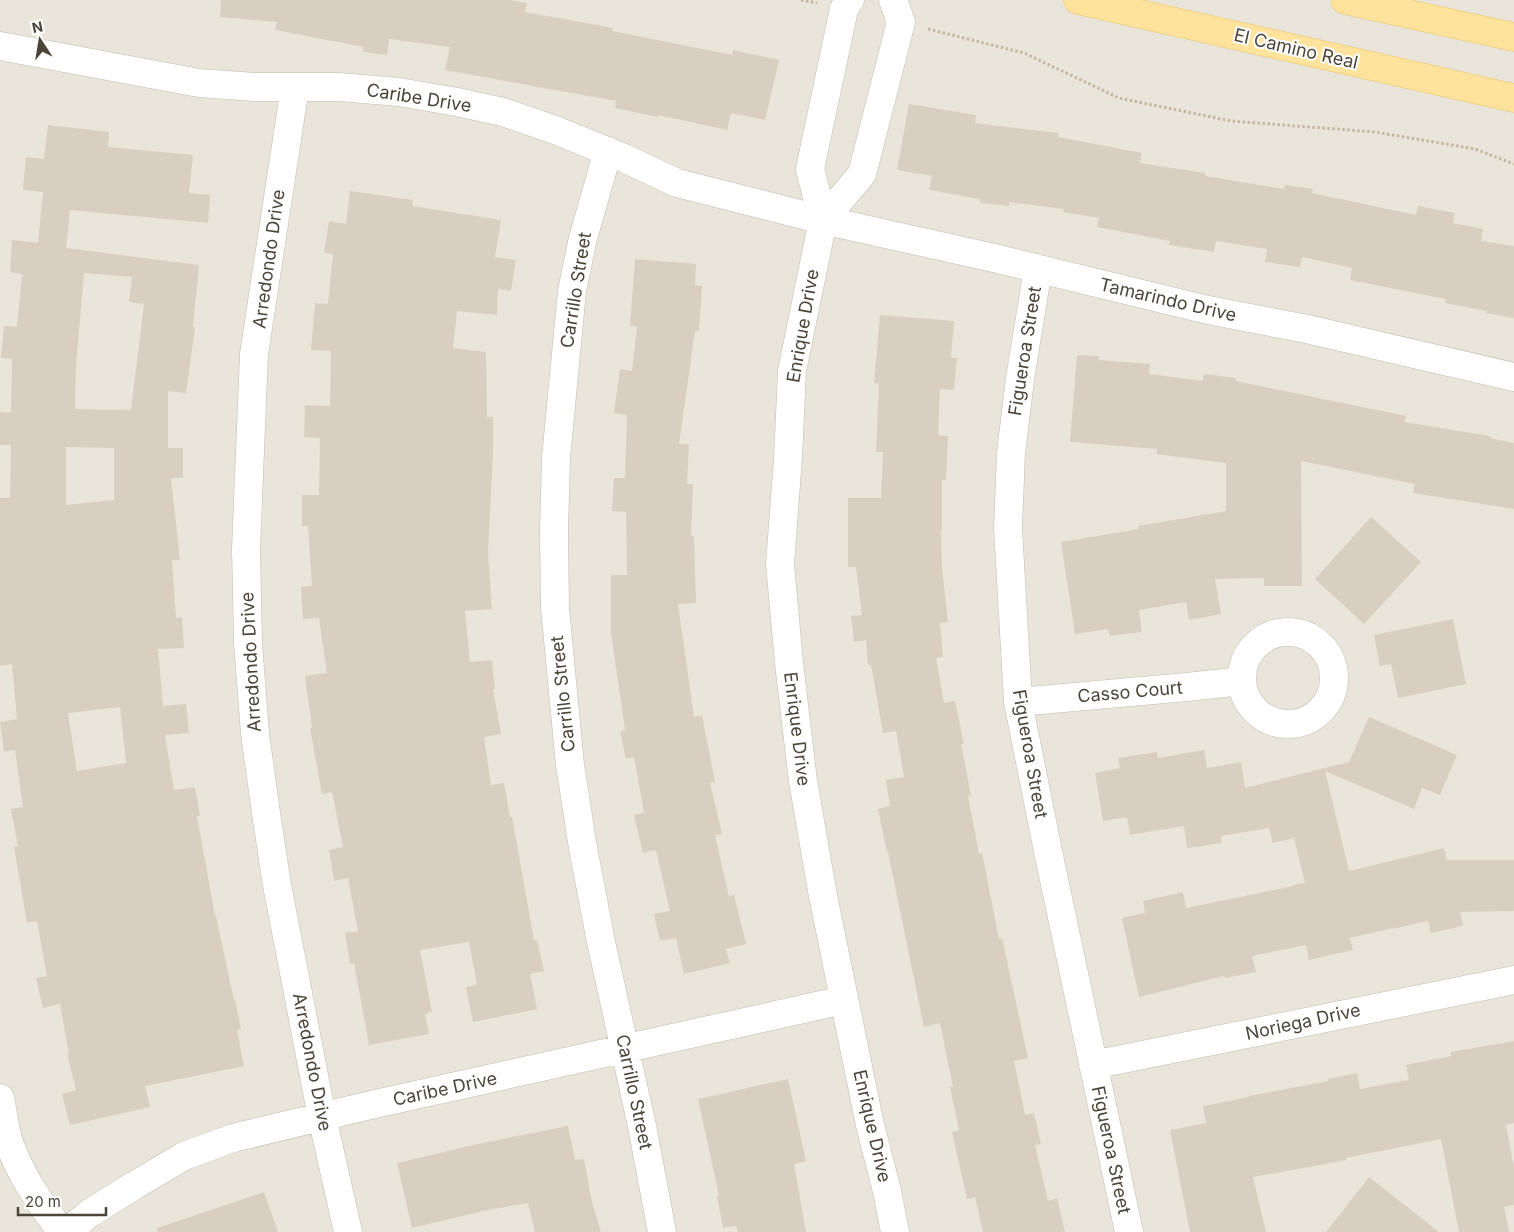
<svg xmlns="http://www.w3.org/2000/svg" width="1514" height="1232" font-family="Inter,sans-serif">
  <style>
    .residential { fill: #eae5da }
    .building { fill: #d8cfc1; fill-rule: evenodd }
    .lines { fill: none; stroke-linecap: round; stroke-linejoin: round }
    .minor-casing { stroke: #c2bbae; stroke-width: 29 }
    .major-casing { stroke: #e6c16a; stroke-width: 29 }
    .path { stroke: #c4b79f; stroke-width: 3; stroke-dasharray: 2.5 2.5; stroke-linecap: butt }
    .minor { stroke: #fff; stroke-width: 28 }
    .major { stroke: #ffe39c; stroke-width: 28 }
    .labels { text-anchor: middle; stroke-width: 4; stroke-linejoin: round; paint-order: stroke }
    .street-label { font-size: 18px; fill: #4b4439; stroke: #fff }
  </style>
  <rect width="100%" height="100%" fill="#f6f3ec"/>
  <path class="residential" d="M 0,0 L 1514,0 L 1514,1232 L 0,1232 Z"/>
  <path class="building" d="M 221,0 L 510,0 L 527,3 L 525,12 L 613,28 L 612,31 L 732,55 L 733,50 L 779,60 L 765,120 L 731,113 L 727,130 L 658,115 L 658,117 L 615,108 L 616,101 L 445,70 L 450,47 L 389,39 L 387,55 L 363,52 L 364,47 L 275,30 L 277,22 L 220,17 Z
    M 909,104 L 976,115 L 975,123 L 1058,133 L 1058,137 L 1142,153 L 1140,163 L 1205,173 L 1205,176 L 1284,189 L 1285,185 L 1313,189 L 1312,193 L 1416,215 L 1418,206 L 1455,213 L 1453,223 L 1483,229 L 1481,241 L 1514,246 L 1514,318 L 1486,313 L 1487,311 L 1445,303 L 1446,299 L 1350,280 L 1352,268 L 1302,257 L 1300,267 L 1265,262 L 1267,249 L 1216,241 L 1214,252 L 1169,245 L 1170,241 L 1097,227 L 1099,218 L 1063,212 L 1064,209 L 1009,202 L 1009,206 L 980,203 L 980,199 L 929,190 L 932,176 L 897,170 Z
    M 48,125 L 109,132 L 108,147 L 193,155 L 189,193 L 210,195 L 208,223 L 70,210 L 66,248 L 199,265 L 193,327 L 195,327 L 186,393 L 168,391 L 168,448 L 183,448 L 183,478 L 171,478 L 180,560 L 172,560 L 176,618 L 182,617 L 184,648 L 158,649 L 163,706 L 186,704 L 189,733 L 165,735 L 174,790 L 195,787 L 200,816 L 197,816 L 215,916 L 216,916 L 234,1000 L 235,1000 L 241,1029 L 237,1030 L 244,1066 L 145,1086 L 150,1107 L 70,1125 L 62,1094 L 76,1090 L 67,1054 L 69,1054 L 60,1004 L 43,1008 L 36,978 L 47,976 L 37,921 L 27,923 L 14,847 L 18,846 L 11,809 L 23,807 L 15,750 L 4,752 L 0,722 L 17,719 L 12,664 L 0,666 L 0,498 L 10,498 L 11,445 L 0,445 L 0,412 L 11,413 L 12,359 L 1,358 L 4,326 L 17,327 L 22,274 L 10,272 L 12,240 L 38,243 L 43,192 L 23,190 L 26,157 L 44,159 ZM 84,273 L 132,277 L 129,302 L 144,304 L 131,410 L 75,409 L 76,366 ZM 66,447 L 114,448 L 114,500 L 66,505 ZM 120,707 L 126,763 L 77,771 L 68,713 Z
    M 350,191 L 413,200 L 412,206 L 501,220 L 495,257 L 516,260 L 511,291 L 498,289 L 497,315 L 457,311 L 453,348 L 486,352 L 487,417 L 493,417 L 493,451 L 488,553 L 492,609 L 465,611 L 470,662 L 492,660 L 495,689 L 493,689 L 501,734 L 484,737 L 491,785 L 504,783 L 510,817 L 512,817 L 534,940 L 537,940 L 544,971 L 530,974 L 537,1009 L 473,1022 L 466,987 L 477,985 L 469,942 L 420,950 L 432,1012 L 425,1014 L 429,1034 L 369,1045 L 354,963 L 350,964 L 345,933 L 358,931 L 348,878 L 334,881 L 329,850 L 343,847 L 332,792 L 322,794 L 310,728 L 312,728 L 305,676 L 327,673 L 319,618 L 303,619 L 301,587 L 312,586 L 308,526 L 302,526 L 302,495 L 319,495 L 320,438 L 304,437 L 305,405 L 330,406 L 331,351 L 311,350 L 315,303 L 328,304 L 333,254 L 324,253 L 329,221 L 346,224 Z
    M 635,259 L 696,264 L 695,285 L 702,286 L 699,331 L 695,331 L 679,444 L 689,444 L 687,484 L 693,484 L 691,536 L 694,536 L 696,603 L 678,604 L 694,717 L 702,715 L 715,782 L 710,783 L 722,834 L 715,835 L 729,897 L 734,895 L 746,944 L 726,949 L 730,963 L 684,974 L 676,938 L 660,941 L 654,914 L 670,911 L 656,850 L 643,853 L 634,815 L 644,813 L 634,757 L 626,759 L 620,731 L 625,730 L 611,633 L 611,575 L 627,575 L 626,512 L 612,511 L 614,478 L 625,478 L 627,415 L 614,413 L 620,369 L 632,371 L 637,326 L 630,326 Z
    M 880,315 L 954,321 L 951,358 L 957,358 L 954,390 L 940,389 L 938,435 L 948,436 L 946,480 L 942,480 L 942,531 L 941,531 L 942,567 L 948,622 L 940,623 L 943,657 L 936,658 L 944,703 L 955,701 L 964,744 L 961,744 L 971,795 L 968,796 L 979,854 L 982,853 L 999,939 L 1002,938 L 1028,1058 L 1014,1061 L 1025,1115 L 1034,1113 L 1041,1144 L 1035,1145 L 1048,1201 L 1057,1198 L 1065,1232 L 983,1232 L 975,1197 L 967,1199 L 952,1132 L 959,1130 L 950,1087 L 953,1087 L 940,1023 L 924,1027 L 888,852 L 887,852 L 878,809 L 890,806 L 886,780 L 904,777 L 896,731 L 883,733 L 871,665 L 868,665 L 866,640 L 854,642 L 851,616 L 862,615 L 856,567 L 848,567 L 848,498 L 881,498 L 883,452 L 876,452 L 879,383 L 874,383 Z
    M 1077,355 L 1099,356 L 1099,360 L 1150,364 L 1149,374 L 1203,381 L 1204,374 L 1236,378 L 1236,381 L 1406,416 L 1404,422 L 1490,436 L 1490,438 L 1514,443 L 1514,509 L 1413,493 L 1415,484 L 1301,461 L 1302,586 L 1264,586 L 1264,578 L 1215,579 L 1221,614 L 1189,620 L 1186,602 L 1139,610 L 1142,632 L 1110,636 L 1108,629 L 1075,634 L 1061,542 L 1139,529 L 1138,526 L 1226,511 L 1226,463 L 1156,454 L 1157,449 L 1070,442 Z
    M 1371,517 L 1421,562 L 1364,624 L 1315,579 Z
    M 1453,619 L 1466,684 L 1398,698 L 1391,664 L 1380,666 L 1374,635 Z
    M 1369,717 L 1457,755 L 1440,795 L 1422,788 L 1414,809 L 1325,771 L 1349,871 L 1444,848 L 1447,860 L 1514,860 L 1514,911 L 1460,912 L 1463,926 L 1431,933 L 1428,921 L 1393,929 L 1393,928 L 1350,938 L 1353,950 L 1309,960 L 1306,945 L 1252,956 L 1256,972 L 1225,978 L 1224,976 L 1139,997 L 1122,918 L 1145,913 L 1143,901 L 1183,892 L 1186,908 L 1293,886 L 1293,885 L 1305,883 L 1294,838 L 1273,843 L 1269,828 L 1221,836 L 1222,843 L 1187,848 L 1184,826 L 1130,835 L 1127,817 L 1103,821 L 1095,773 L 1120,768 L 1118,758 L 1157,752 L 1158,758 L 1204,750 L 1207,768 L 1241,762 L 1245,788 L 1349,762 Z
    M 1514,1041 L 1514,1123 L 1506,1125 L 1514,1168 L 1514,1205 L 1504,1207 L 1509,1232 L 1459,1232 L 1441,1139 L 1345,1158 L 1347,1160 L 1253,1177 L 1266,1232 L 1190,1232 L 1170,1130 L 1206,1123 L 1203,1106 L 1249,1097 L 1249,1096 L 1328,1081 L 1328,1079 L 1357,1073 L 1360,1089 L 1409,1080 L 1406,1065 L 1451,1056 L 1451,1052 Z
    M 788,1079 L 806,1161 L 794,1164 L 806,1232 L 738,1232 L 736,1226 L 723,1228 L 717,1196 L 719,1195 L 698,1099 Z
    M 568,1126 L 575,1160 L 584,1159 L 592,1202 L 601,1232 L 535,1232 L 528,1203 L 488,1210 L 412,1228 L 397,1163 L 482,1143 Z
    M 1369,1177 L 1439,1232 L 1326,1232 Z
    M 264,1192 L 278,1232 L 158,1232 L 157,1228 Z"/>
  <g class="lines">
    <defs>
      <path id="minor" d="M 850,0 L 844,9 L 810,169 L 823,220 L 792,371 L 788,458 L 780,564 L 789,663 L 803,781 L 823,896 L 870,1125 L 887,1191 L 895,1232
        M 0,46 L 199,83 L 255,87 L 339,87 L 399,92 L 457,102 L 503,112 L 555,130 L 624,158 L 677,183 L 823,220 L 994,258 L 1208,310 L 1307,329 L 1514,377
        M 295,87 L 254,354 L 246,549 L 248,643 L 255,734 L 267,820 L 277,885 L 322,1117 L 348,1232
        M 608,151 L 583,238 L 572,291 L 556,458 L 554,532 L 555,608 L 570,765 L 583,848 L 601,942 L 642,1126 L 662,1232
        M 823,220 L 862,174 L 901,22 L 893,0
        M 1038,269 L 1020,379 L 1011,453 L 1008,528 L 1018,702 L 1049,856 L 1129,1232
        M1242 678a46 46 0 1 1 92 0a46 46 0 1 1-92 0Z
        M 1018,702 L 1187,687 L 1242,681
        M 1093,1065 L 1514,980
        M 0,1098 C 3,1111 4,1126 8,1139 C 19,1174 40,1203 62,1232
        M 67,1232 L 90,1213 L 135,1185 L 184,1156 L 233,1138 L 375,1104 L 844,1000"/>
      <path id="major" d="M 1078,0 L 1514,98
        M 1345,0 L 1514,37"/>
    </defs>
    <use href="#minor" class="minor-casing"/>
    <use href="#major" class="major-casing"/>
    <path class="path" d="M 801,0 L 817,3
      M 928,29 L 1024,53 L 1119,98 L 1231,121 L 1375,132 L 1475,149 L 1514,164"/>
    <use href="#minor" class="minor"/>
    <use href="#major" class="major"/>
  </g>
  <g class="labels">
    <g class="street-label">
      <text transform="translate(1296 49) rotate(13)" y="6">El Camino Real</text>
      <text transform="translate(419 98) rotate(9)" y="6">Caribe Drive</text>
      <text transform="translate(269 259) rotate(-82)" y="6">Arredondo Drive</text>
      <text transform="translate(576 290) rotate(-81)" y="6">Carrillo Street</text>
      <text transform="translate(1168 300) rotate(13)" y="6">Tamarindo Drive</text>
      <text transform="translate(803 326) rotate(-80)" y="6">Enrique Drive</text>
      <text transform="translate(1025 351) rotate(-81)" y="6">Figueroa Street</text>
      <text transform="translate(251 662) rotate(-93)" y="6">Arredondo Drive</text>
      <text transform="translate(1130 692) rotate(-5)" y="6">Casso Court</text>
      <text transform="translate(563 694) rotate(-96)" y="6">Carrillo Street</text>
      <text transform="translate(797 729) rotate(83)" y="6">Enrique Drive</text>
      <text transform="translate(1030 754) rotate(80)" y="6">Figueroa Street</text>
      <text transform="translate(1303 1022) rotate(-12)" y="6">Noriega Drive</text>
      <text transform="translate(312 1062) rotate(79)" y="6">Arredondo Drive</text>
      <text transform="translate(445 1089) rotate(-12)" y="6">Caribe Drive</text>
      <text transform="translate(634 1092) rotate(78)" y="6">Carrillo Street</text>
      <text transform="translate(872 1126) rotate(77)" y="6">Enrique Drive</text>
      <text transform="translate(1111 1150) rotate(78)" y="6">Figueroa Street</text>
    </g>
  </g>
  <g transform="translate(40 40) rotate(348)" stroke="#ffffff" stroke-width="4" paint-order="stroke">
  <path d="M0-4L9 19L0 12L-9 19Z" fill="#4b4439"/>
  <text y="-8" font-size="14" font-weight="bold" text-anchor="middle" fill="#4b4439">N</text>
  </g>
  <path d="M18 1207v8h88v-8" fill="none" stroke="#4b4439" stroke-width="2.5"/>
  <text x="25" y="1207" font-size="15" fill="#4b4439" stroke="#ffffff" stroke-width="4" paint-order="stroke">20 m</text>
</svg>
